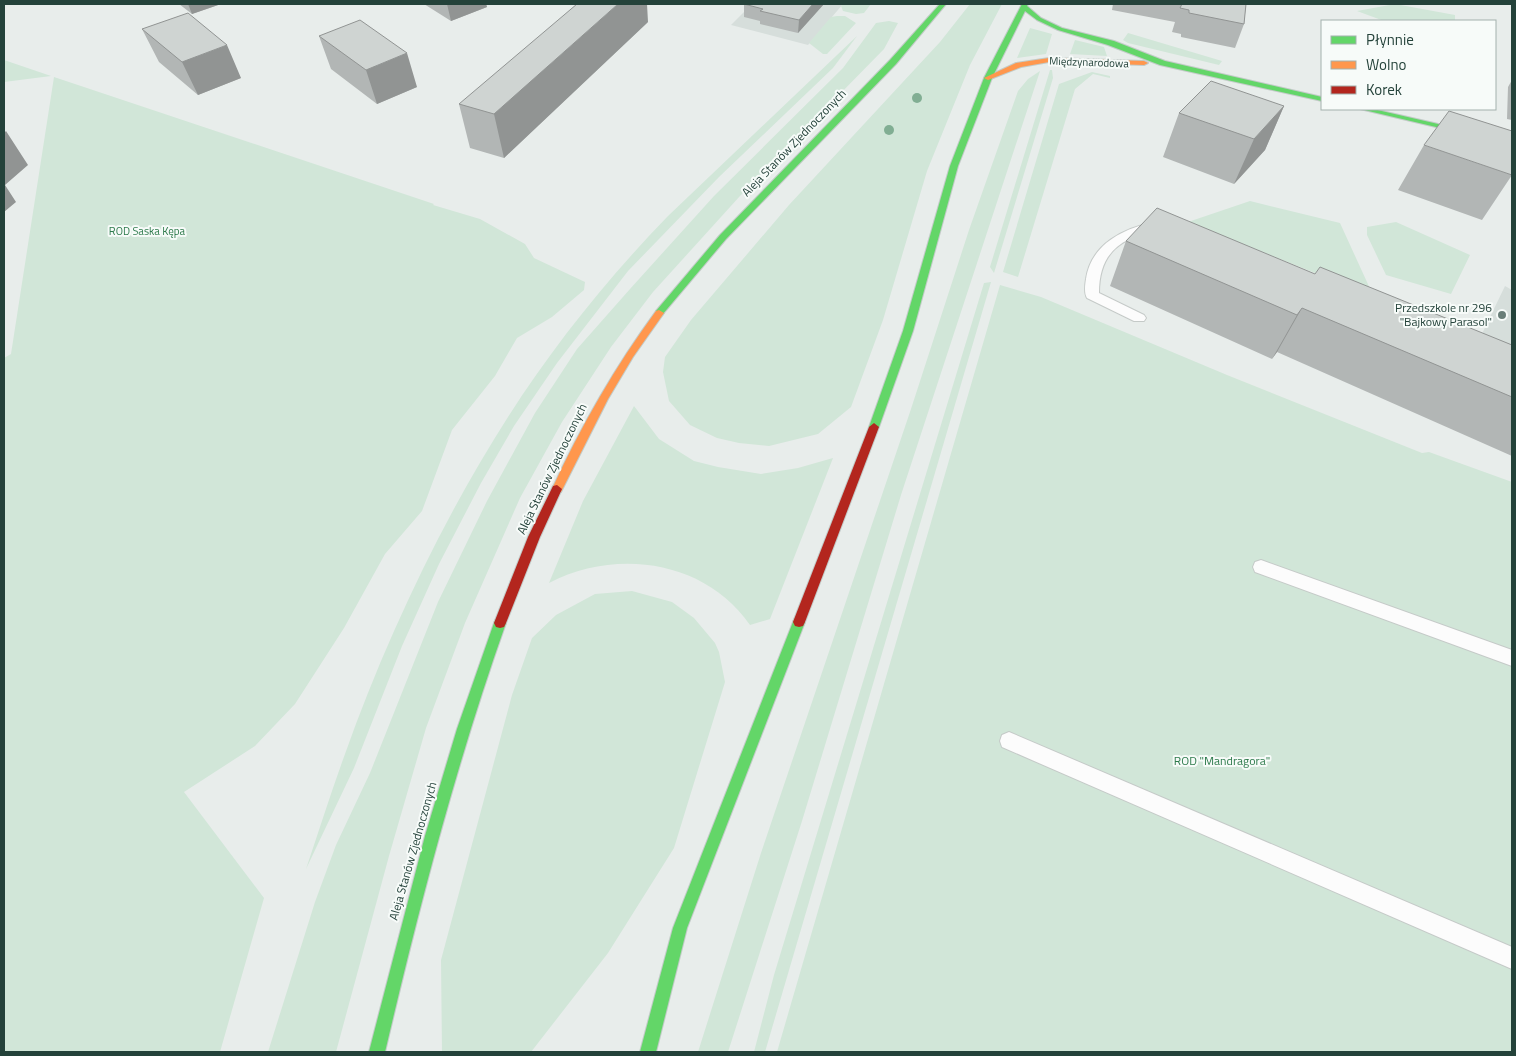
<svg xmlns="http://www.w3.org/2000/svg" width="1516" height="1056" font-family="'Titillium Web',sans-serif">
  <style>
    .built { fill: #d6dedb }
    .green { fill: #d1e6d8 }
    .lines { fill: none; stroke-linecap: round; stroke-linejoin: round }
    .lane-casing { stroke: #c5cac8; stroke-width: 2 }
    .fast-casing { stroke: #c3cbc8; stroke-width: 2 }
    .slow-casing { stroke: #c3cbc8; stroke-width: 2 }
    .jam-casing { stroke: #c3cbc8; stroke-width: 2 }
    .lane { fill: #fcfcfc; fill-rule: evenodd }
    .fast { fill: #63d668; fill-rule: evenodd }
    .slow { fill: #ff974d; fill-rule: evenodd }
    .jam { fill: #b3261e; fill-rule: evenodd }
    .tree { fill: #81ae93 }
    .wall { fill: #b2b6b5 }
    .shaded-wall { fill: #919493 }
    .building { fill: #cfd4d2; stroke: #919493 }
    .poi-dot { fill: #697e78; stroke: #f7fbf9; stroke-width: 2 }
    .labels { text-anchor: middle; stroke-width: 4; stroke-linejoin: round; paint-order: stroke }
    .far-street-label { font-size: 11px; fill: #24423a; stroke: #f7fbf9 }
    .far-park-label { font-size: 11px; fill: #2d7a4b; stroke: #f7fbf9 }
    .street-label { font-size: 12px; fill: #24423a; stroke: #f7fbf9 }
    .poi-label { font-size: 12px; fill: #24423a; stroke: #f7fbf9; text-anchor: end }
    .park-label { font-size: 12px; fill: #2d7a4b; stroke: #f7fbf9 }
  </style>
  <rect width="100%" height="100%" fill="#e8edeb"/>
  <path class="built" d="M 752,4 L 843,4 L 808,45 L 731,25 Z
    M 1505,286 L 1512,290 L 1512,354 L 1479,340 Z"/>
  <path class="green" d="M 843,4 L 871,4 L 864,13 L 856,14 L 843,11 L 841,6 Z
    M 970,4 L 1002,4 L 970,65 L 927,171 L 883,320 L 851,407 L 818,434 L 769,446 L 739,443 L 717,438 L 690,425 L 669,401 L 663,372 L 665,357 L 691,320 L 789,205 L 940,42 Z
    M 1395,4 L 1455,15 L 1455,21 L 1384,21 L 1357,11 Z
    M 837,16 L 845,16 L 856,23 L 827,54 L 823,54 L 809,43 L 831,17 Z
    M 889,21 L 898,23 L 884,49 L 740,196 L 653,292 L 611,347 L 562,422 L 520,498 L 465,623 L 426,728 L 389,856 L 336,1052 L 268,1052 L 315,902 L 336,845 L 370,773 L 438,602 L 487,501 L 535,413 L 577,349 L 630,289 L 714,196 L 843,68 L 876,23 Z
    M 1030,28 L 1052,34 L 1046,54 L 1017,58 Z
    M 1128,33 L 1222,61 L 1219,65 L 1128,43 L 1123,40 Z
    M 857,36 L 833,68 L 719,177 L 628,271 L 557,363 L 514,426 L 481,483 L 439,564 L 402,646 L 354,768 L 306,869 C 319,831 331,792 345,754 C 385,641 443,518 508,417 C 554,345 608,278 668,216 Z
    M 1075,40 L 1104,47 L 1107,56 L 1070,54 Z
    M 4,60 L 51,76 L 4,82 Z
    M 1050,70 L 1052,70 L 1053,78 L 994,273 L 990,267 Z
    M 1040,71 L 901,495 L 802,821 L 728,1052 L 698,1052 L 761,853 L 911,409 L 969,230 L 1018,91 L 1028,79 Z
    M 1092,72 L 1110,76 L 1110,78 L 1093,74 L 1075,89 L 1018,277 L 1003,272 L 1059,84 Z
    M 54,77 L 434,204 L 433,205 L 480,219 L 525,244 L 534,258 L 585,282 L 584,290 L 552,317 L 517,338 L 495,376 L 452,430 L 422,511 L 385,554 L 344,628 L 295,704 L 255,746 L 184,792 L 264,898 L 220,1052 L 4,1052 L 4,358 L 11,354 Z
    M 1250,201 L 1340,223 L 1372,293 L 1370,295 L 1188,222 Z
    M 1396,222 L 1470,255 L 1451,294 L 1386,275 L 1367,235 L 1367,227 Z
    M 991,282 L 765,1052 L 754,1052 L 774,975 L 984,283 Z
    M 1000,285 L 1041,297 L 1227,375 L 1422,453 L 1429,452 L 1512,482 L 1512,1052 L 777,1052 Z
    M 634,406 L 659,439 L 694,461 L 718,467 L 761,474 L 798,468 L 833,458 L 770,619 L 750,625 C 705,560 616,548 549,583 L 583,501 Z
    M 632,591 L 672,602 L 694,618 L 715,643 L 719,652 L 725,682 L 674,848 L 608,953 L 531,1052 L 442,1052 L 441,960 L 512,695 L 532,638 L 556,615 L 595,594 Z"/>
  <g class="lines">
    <defs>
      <path id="lane" d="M 1155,222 L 1161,226 L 1159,229 C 1122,238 1099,251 1099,293 L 1144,315 L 1146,318 L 1144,321 L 1134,321 L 1087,298 C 1084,293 1085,285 1086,279 C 1091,244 1124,228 1155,222 Z
        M 1261,560 L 1512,650 L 1512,666 L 1255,572 L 1253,567 L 1255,562 Z
        M 1009,732 L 1512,947 L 1512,969 L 1002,747 L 1000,741 L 1002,735 Z"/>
      <path id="fast" d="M 940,4 L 946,4 L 896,64 L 726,239 L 662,315 L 656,315 L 656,311 L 720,235 L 890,60 Z
        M 1022,4 L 1028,4 L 1027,6 L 1041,18 L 1062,28 L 1114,41 L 1165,61 L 1322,97 L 1322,101 L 1160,65 L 1108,45 L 1058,30 L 1037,20 L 1025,11 L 992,78 L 958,166 L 913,331 L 879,427 L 874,431 L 870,430 L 869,427 L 903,331 L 950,166 L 984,78 Z
        M 1360,109 L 1373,109 L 1512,141 L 1512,145 Z
        M 799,617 L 803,618 L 805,622 L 687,928 L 656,1052 L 640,1052 L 673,928 L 793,622 L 795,618 Z
        M 500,618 L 504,619 L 506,623 C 456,764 419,907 385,1052 L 369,1052 L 425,836 L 457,729 L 494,623 L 496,619 Z"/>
      <path id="slow" d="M 1049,58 L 1144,61 L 1148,63 L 1144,65 L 1049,62 L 1021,67 L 988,80 L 984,78 L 1016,63 Z
        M 659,310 L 664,313 L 633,357 L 608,399 L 561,492 L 553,492 L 552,489 C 581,426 615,367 656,311 Z"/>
      <path id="jam" d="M 874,423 L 879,427 L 805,622 L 803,626 L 799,627 L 795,626 L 793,622 L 869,427 Z
        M 557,485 L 562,489 L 540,537 L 506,623 L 504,627 L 500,628 L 496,627 L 494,623 L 528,537 L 553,486 Z"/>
    </defs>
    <use href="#lane" class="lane-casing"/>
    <use href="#fast" class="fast-casing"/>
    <use href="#slow" class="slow-casing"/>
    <use href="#jam" class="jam-casing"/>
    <use href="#lane" class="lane"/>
    <use href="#fast" class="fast"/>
    <use href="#slow" class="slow"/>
    <use href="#jam" class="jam"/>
  </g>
  <g class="tree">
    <circle cx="917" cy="98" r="5"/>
    <circle cx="889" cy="130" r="5"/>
  </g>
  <path class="wall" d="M 179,4 L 221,4 L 192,14 Z
    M 424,4 L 486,4 L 487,7 L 451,21 Z
    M 744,4 L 824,4 L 798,33 L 760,24 L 760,21 L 744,17 Z
    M 1113,4 L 1246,4 L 1244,24 L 1235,48 L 1181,37 L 1181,34 L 1172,32 L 1175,22 L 1112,10 Z
    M 1511,4 L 1512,4 L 1512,21 L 1511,21 Z
    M 648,22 L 504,158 L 470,148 L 459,104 Z
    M 142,29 L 241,78 L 198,95 L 159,62 Z
    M 319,36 L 417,87 L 377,104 L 331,69 Z
    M 1512,80 L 1512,120 L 1507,119 L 1508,87 Z
    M 1284,106 L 1265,150 L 1234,184 L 1163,157 L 1179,113 Z
    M 1424,145 L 1512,175 L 1482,220 L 1398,190 Z
    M 1126,241 L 1315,274 L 1512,345 L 1512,456 L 1277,352 L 1272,359 L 1110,286 Z"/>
  <path class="shaded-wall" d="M 188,4 L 221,4 L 192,14 Z
    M 447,4 L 486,4 L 487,7 L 451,21 Z
    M 618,4 L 647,4 L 648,22 L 504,158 L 494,114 Z
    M 813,4 L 824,4 L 798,33 L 799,20 Z
    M 227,45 L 241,78 L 198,95 L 182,62 Z
    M 407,53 L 417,87 L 377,104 L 366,70 Z
    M 1284,106 L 1265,150 L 1234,184 L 1254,139 Z
    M 6,131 L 28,165 L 5,185 L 16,202 L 4,212 L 4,133 Z
    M 1302,308 L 1277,352 L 1272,359 L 1297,315 Z"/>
  <path class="building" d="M 577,4 L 618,4 L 494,114 L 459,104 Z
    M 744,4 L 813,4 L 799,20 L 760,11 L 763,9 Z
    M 1182,4 L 1246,4 L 1244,24 L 1189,13 L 1189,10 L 1180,8 Z
    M 188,13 L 227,45 L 182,62 L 142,29 Z
    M 360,20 L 407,53 L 366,70 L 319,36 Z
    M 1211,81 L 1284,106 L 1254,139 L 1179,113 Z
    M 1449,111 L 1512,131 L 1512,175 L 1424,145 Z
    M 1157,208 L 1315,274 L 1320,267 L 1512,345 L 1512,397 L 1302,308 L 1297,315 L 1126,241 Z"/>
  <circle class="poi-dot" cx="1502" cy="315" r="5"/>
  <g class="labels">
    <g class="far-street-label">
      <text transform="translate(1089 62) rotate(2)" y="4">Międzynarodowa</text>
    </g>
    <g class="far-park-label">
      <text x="147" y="235">ROD Saska Kępa</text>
    </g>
    <g class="street-label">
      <text transform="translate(794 143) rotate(-46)" y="4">Aleja Stanów Zjednoczonych</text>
      <text transform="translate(552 469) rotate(-64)" y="4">Aleja Stanów Zjednoczonych</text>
      <text transform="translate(413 851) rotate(-74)" y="4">Aleja Stanów Zjednoczonych</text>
    </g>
    <g class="poi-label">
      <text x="1492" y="312">Przedszkole nr 296<tspan x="1492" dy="14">"Bajkowy Parasol"</tspan></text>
    </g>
    <g class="park-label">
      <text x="1222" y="765">ROD "Mandragora"</text>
    </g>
  </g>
  <rect width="1516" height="1056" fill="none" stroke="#24423a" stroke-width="10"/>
  <rect x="1321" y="20" width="175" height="90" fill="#f7fbf9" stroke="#a3b1ad"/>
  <rect x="1331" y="36" width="25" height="8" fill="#63d668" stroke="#a3b1ad"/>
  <text x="1366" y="45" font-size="15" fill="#24423a">Płynnie</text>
  <rect x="1331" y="61" width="25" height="8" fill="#ff974d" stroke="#a3b1ad"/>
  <text x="1366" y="70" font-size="15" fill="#24423a">Wolno</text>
  <rect x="1331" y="86" width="25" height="8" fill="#b3261e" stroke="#a3b1ad"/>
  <text x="1366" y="95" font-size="15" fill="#24423a">Korek</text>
</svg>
